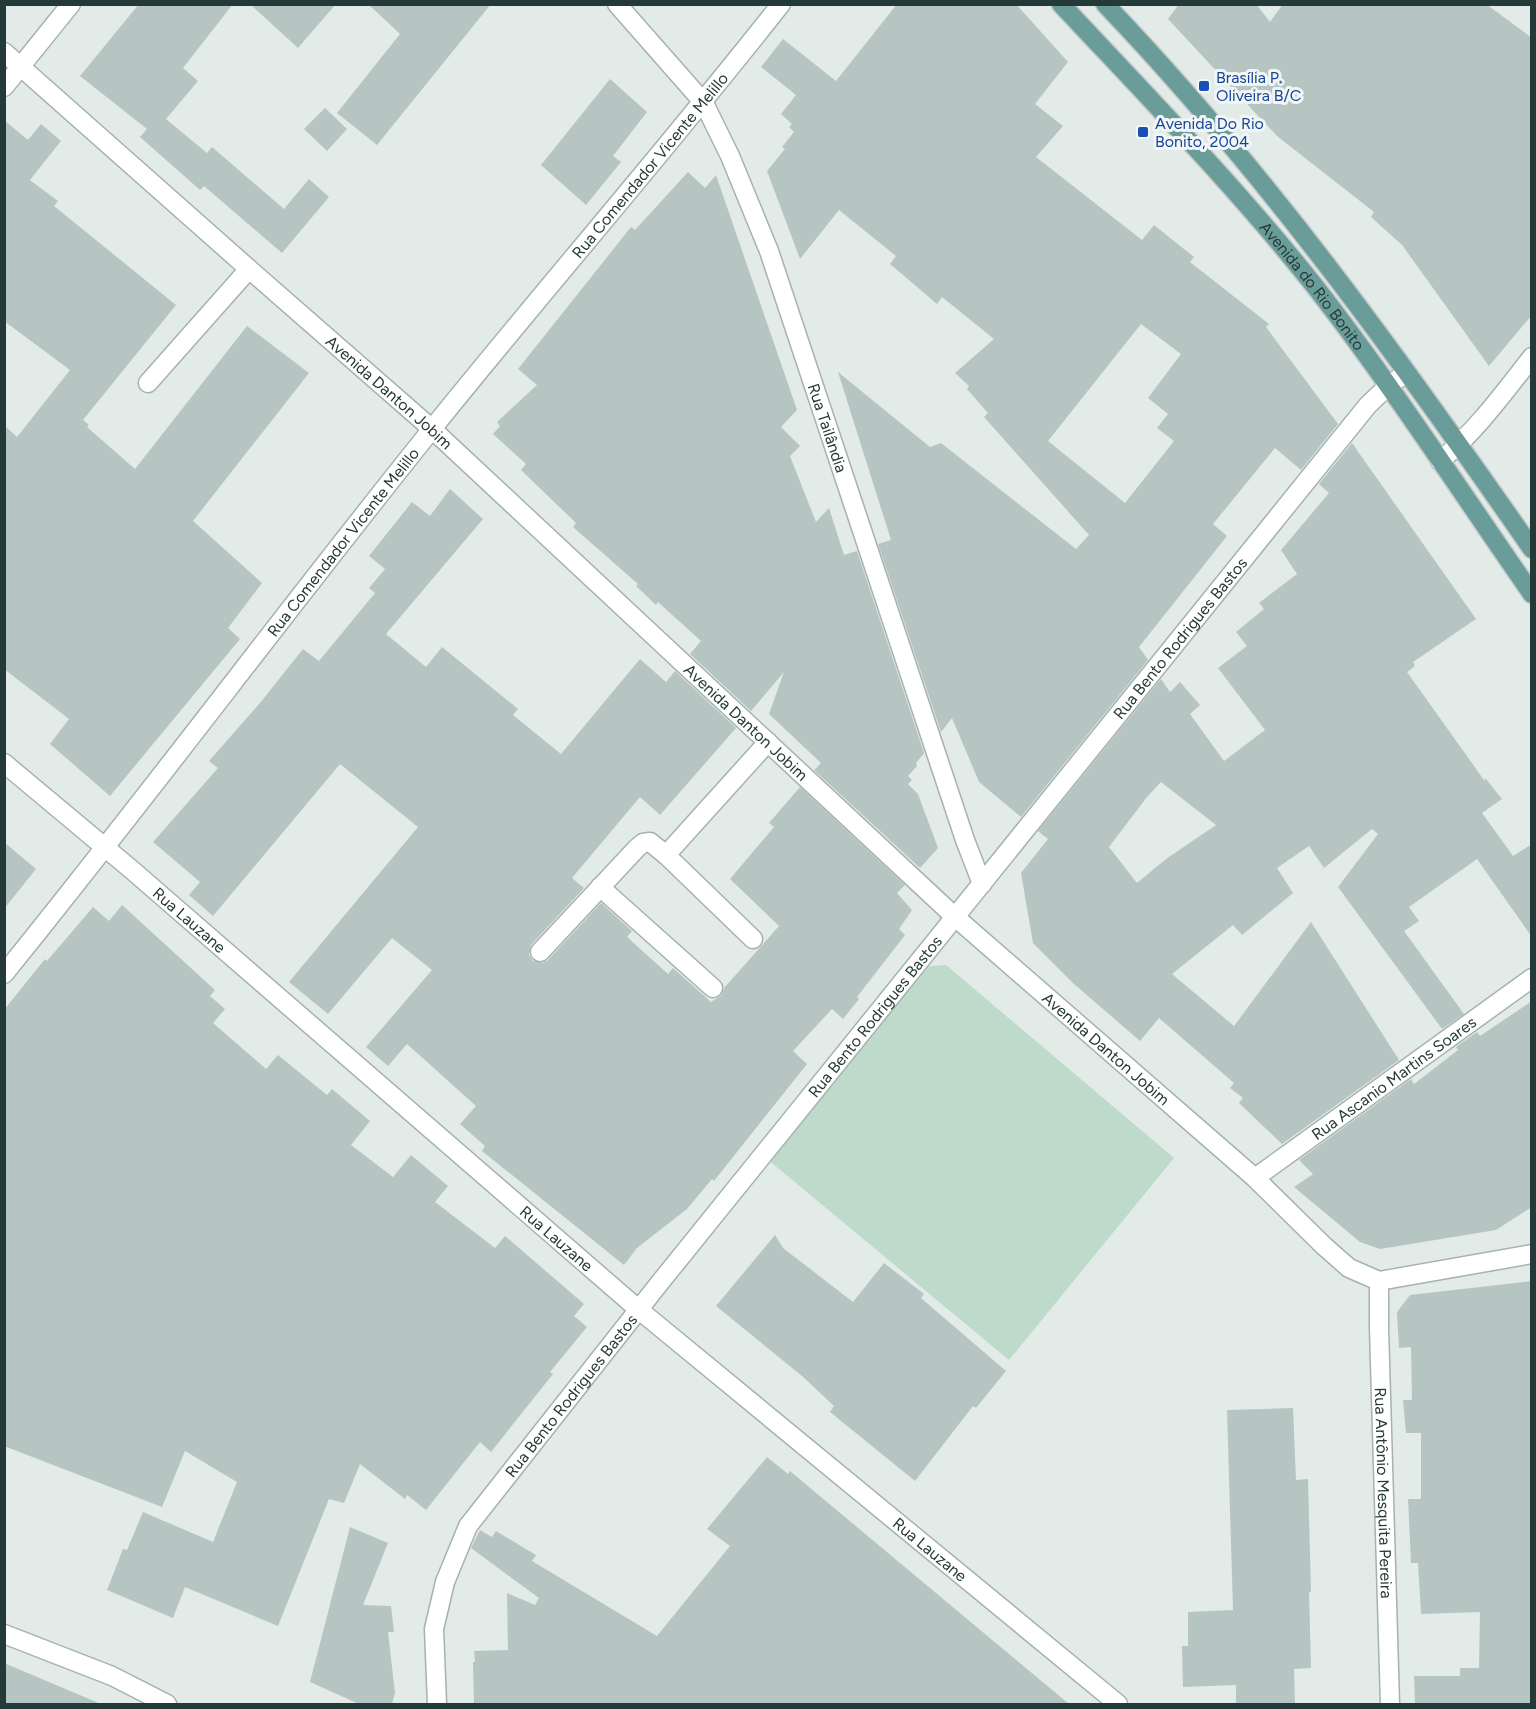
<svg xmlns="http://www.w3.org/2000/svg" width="1536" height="1709" font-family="Figtree,sans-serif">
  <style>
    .green { fill: #bddaca }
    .building { fill: #b7c5c2; fill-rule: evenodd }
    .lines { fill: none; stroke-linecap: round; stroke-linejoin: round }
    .minor-casing { stroke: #a5b2b0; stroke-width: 21 }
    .major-casing { stroke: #c2c8c7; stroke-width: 21 }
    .minor { stroke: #fff; stroke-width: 18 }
    .major { stroke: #6a9c99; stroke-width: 18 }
    .transit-dot { fill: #1a4fb4; stroke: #f2f7f6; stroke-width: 2 }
    .labels { text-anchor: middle; stroke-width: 6; stroke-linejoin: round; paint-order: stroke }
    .transit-label { font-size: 16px; fill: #164399; stroke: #f2f7f6; text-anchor: start }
    .street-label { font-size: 16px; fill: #243a38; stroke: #f2f7f6 }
  </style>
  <rect width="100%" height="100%" fill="#e2ebe8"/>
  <path class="green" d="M 946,965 L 1174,1158 L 1009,1360 L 767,1159 L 922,967 Z"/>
  <path class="building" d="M 139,4 L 233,4 L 183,68 L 198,81 L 166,119 L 207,153 L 212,147 L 284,209 L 309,179 L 329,197 L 282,253 L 204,186 L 200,190 L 140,137 L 147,129 L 80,76 Z
    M 250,4 L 336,4 L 298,48 Z
    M 368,4 L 491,4 L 377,145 L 337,113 L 400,34 Z
    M 897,4 L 1016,4 L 1068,62 L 1035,104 L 1063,126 L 1036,157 L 1142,240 L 1154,225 L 1194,257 L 1190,262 L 1269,324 L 1266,327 L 1338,424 L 1301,470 L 1275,448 L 1213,524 L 1227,536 L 1139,647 L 1148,660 L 1021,817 L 979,782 L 952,718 L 941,732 L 878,544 L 891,540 L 838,372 L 930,447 L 941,443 L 1076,549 L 1089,535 L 984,417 L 988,413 L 967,389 L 969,386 L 955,373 L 994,339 L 942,297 L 937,304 L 890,264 L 896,256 L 839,210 L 800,259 L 767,171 L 785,149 L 782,147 L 794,132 L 789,127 L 792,124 L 781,114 L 796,95 L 761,67 L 783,39 L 836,81 ZM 1141,324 L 1181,354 L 1148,398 L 1168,414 L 1157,428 L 1174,441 L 1125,503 L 1048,441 Z
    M 1179,4 L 1256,4 L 1270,22 L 1283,4 L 1486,4 L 1532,38 L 1532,315 L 1489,366 L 1402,245 L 1371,217 L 1374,212 L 1277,136 L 1168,19 Z
    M 610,79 L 647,112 L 613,156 L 621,162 L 586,205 L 541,165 Z
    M 325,108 L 347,129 L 327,151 L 304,129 Z
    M 4,120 L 28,140 L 41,124 L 61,141 L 30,180 L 58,201 L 54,206 L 176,305 L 83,420 L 89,425 L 87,427 L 135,469 L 247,326 L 309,373 L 193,521 L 262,583 L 228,628 L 240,639 L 110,796 L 50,744 L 69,719 L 4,669 L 4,425 L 17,437 L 70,370 L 4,321 Z
    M 688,172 L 705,188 L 716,175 L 797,410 L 781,427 L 800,446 L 790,456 L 816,522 L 829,508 L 844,555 L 857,551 L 924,753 L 916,763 L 917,766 L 908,776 L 912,780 L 908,784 L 918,794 L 938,848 L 920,868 L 814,770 L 821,763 L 769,714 L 784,672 L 751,711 L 690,654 L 701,641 L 658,602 L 656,605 L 636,586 L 638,584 L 573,527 L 576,523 L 521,470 L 526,464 L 493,434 L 500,426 L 497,422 L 537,385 L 518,369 L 631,227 L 635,230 Z
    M 1352,443 L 1476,619 L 1413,662 L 1415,666 L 1407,672 L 1484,780 L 1486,779 L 1502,799 L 1482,813 L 1513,856 L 1532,844 L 1532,937 L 1477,859 L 1409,907 L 1419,921 L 1404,931 L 1464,1014 L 1442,1029 L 1338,887 L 1378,834 L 1372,829 L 1324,868 L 1309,846 L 1277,868 L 1293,893 L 1242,935 L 1233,925 L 1172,974 L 1234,1026 L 1311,922 L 1399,1060 L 1282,1144 L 1239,1103 L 1243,1098 L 1230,1088 L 1234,1083 L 1159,1018 L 1140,1041 L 1074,984 L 1033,943 L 1021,873 L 1048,839 L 1038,831 L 1161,679 L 1170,692 L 1180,682 L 1200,705 L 1190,714 L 1224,761 L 1265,730 L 1218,668 L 1247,646 L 1236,632 L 1264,609 L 1259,603 L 1297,574 L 1281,550 L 1329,493 L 1319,484 ZM 1161,782 L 1216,825 L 1166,859 L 1137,883 L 1109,847 L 1147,797 Z
    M 450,489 L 483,519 L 386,634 L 426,667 L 442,647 L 518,709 L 513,715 L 561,754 L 640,659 L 666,682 L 675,671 L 736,728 L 660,815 L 640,797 L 572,878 L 584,888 L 531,945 L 529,955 L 533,961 L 543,963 L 548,960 L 601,903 L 632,931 L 627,937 L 668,974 L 673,968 L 711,1002 L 717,998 L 722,995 L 724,988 L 779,926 L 730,879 L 774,827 L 769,823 L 800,787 L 905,885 L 897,893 L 912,910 L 899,929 L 905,935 L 857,997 L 859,999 L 843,1019 L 832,1009 L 793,1051 L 807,1064 L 714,1181 L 712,1179 L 687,1209 L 637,1248 L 624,1265 L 482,1151 L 485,1146 L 460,1124 L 476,1106 L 407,1044 L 388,1066 L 366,1047 L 432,970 L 392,938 L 328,1014 L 289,982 L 418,827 L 340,764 L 213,916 L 189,895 L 200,882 L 153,842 L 218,768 L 209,761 L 260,703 L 303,649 L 319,661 L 375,593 L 369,588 L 385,569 L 369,556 L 412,502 L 430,516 Z
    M 4,842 L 36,869 L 4,909 Z
    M 122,905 L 215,990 L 210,996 L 225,1009 L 213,1023 L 266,1069 L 278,1055 L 327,1095 L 332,1089 L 370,1121 L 351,1145 L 393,1177 L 411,1155 L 448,1186 L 435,1202 L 495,1248 L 505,1236 L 584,1304 L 574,1316 L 587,1327 L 550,1372 L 553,1374 L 491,1452 L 480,1442 L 426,1510 L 407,1495 L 405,1499 L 360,1464 L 344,1503 L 329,1499 L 278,1626 L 185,1587 L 173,1618 L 107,1590 L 123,1549 L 127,1550 L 143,1512 L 213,1542 L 237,1482 L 185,1451 L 162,1507 L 4,1446 L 4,1010 L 45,959 L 47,961 L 93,907 L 109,921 Z
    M 1532,1001 L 1532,1207 L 1496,1230 L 1380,1249 L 1360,1242 L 1294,1187 L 1313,1174 L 1299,1160 L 1411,1079 L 1414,1084 L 1458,1050 L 1456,1047 L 1477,1032 L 1480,1036 Z
    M 775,1235 L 783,1248 L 853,1302 L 884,1263 L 924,1294 L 921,1298 L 1006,1371 L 976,1408 L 973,1406 L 915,1481 L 830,1412 L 834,1406 L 802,1376 L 716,1306 Z
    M 1532,1281 L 1532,1704 L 1415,1704 L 1414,1676 L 1460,1676 L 1460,1668 L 1479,1668 L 1480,1612 L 1421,1614 L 1418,1563 L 1411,1563 L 1408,1499 L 1421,1499 L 1421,1433 L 1406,1433 L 1403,1400 L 1412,1400 L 1411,1347 L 1399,1348 L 1397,1312 L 1410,1295 Z
    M 1293,1408 L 1296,1480 L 1308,1479 L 1311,1592 L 1309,1592 L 1311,1668 L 1294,1669 L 1295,1704 L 1236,1704 L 1236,1685 L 1183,1687 L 1182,1646 L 1188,1646 L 1188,1612 L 1233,1610 L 1227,1410 Z
    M 767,1457 L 788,1474 L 790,1471 L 815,1492 L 1069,1704 L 474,1704 L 473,1662 L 475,1662 L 474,1651 L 508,1650 L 507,1593 L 535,1605 L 539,1598 L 471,1548 L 480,1530 L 492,1537 L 496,1531 L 536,1555 L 532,1561 L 657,1636 L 730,1546 L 707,1529 Z
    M 350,1527 L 388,1543 L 363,1605 L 391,1606 L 394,1632 L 388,1632 L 395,1693 L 392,1704 L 359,1704 L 310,1682 Z
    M 4,1663 L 101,1704 L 4,1704 Z"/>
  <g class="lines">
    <defs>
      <g id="minor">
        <path id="s1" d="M 617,4 L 704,103 L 730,156 L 769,251 L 965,840 L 982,884"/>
        <path id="s2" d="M 4,52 L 249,269 L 432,429 L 954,916 L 1255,1178 L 1324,1246 L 1349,1268 L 1379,1281 L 1532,1254"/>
        <path d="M 4,87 L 71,4"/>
        <path d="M 148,383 L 249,269"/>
        <path d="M 1440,461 C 1476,431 1503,394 1532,357"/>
        <path id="s3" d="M 4,763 L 132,870 L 638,1309 L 1118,1704"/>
        <path d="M 666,855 L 753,939"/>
        <path d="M 600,887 L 713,988"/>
        <path d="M 540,952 L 637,848 L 643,843 L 650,842 L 666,855 L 768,742"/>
        <path id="s4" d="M 4,974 C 150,794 287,609 432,429 C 547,286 668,148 781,4"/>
        <path id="s5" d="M 1255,1178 L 1532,978"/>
        <path id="s6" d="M 1379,1281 L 1379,1328 L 1390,1704"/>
        <path d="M 4,1634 L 112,1676 L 167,1704"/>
        <path id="s7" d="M 437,1704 L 434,1629 L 445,1582 L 468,1526 L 658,1285 L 1368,405 L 1388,386 L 1406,373"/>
      </g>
      <g id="major">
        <path id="s8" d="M 1061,4 C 1148,97 1238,189 1317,289 C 1393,387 1461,492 1532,594"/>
        <path d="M 1105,4 C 1265,171 1400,359 1532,549"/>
      </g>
    </defs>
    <use href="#minor" class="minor-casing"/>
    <use href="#major" class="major-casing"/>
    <use href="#minor" class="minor"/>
    <use href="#major" class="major"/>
  </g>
  <g class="transit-dot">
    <rect x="1198" y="80" width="12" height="12" rx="3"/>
    <rect x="1137" y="126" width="12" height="12" rx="3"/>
  </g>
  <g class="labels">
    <g class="transit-label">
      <text x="1216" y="83">Brasília P.<tspan x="1216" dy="18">Oliveira B/C</tspan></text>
      <text x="1155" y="129">Avenida Do Rio<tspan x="1155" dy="18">Bonito, 2004</tspan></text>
    </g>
    <g class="street-label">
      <text dy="6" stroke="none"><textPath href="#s4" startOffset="1035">Rua Comendador Vicente Melillo</textPath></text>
      <text dy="6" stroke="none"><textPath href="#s8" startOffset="378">Avenida do Rio Bonito</textPath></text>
      <text dy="6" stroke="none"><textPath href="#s2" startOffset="514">Avenida Danton Jobim</textPath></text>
      <text dy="6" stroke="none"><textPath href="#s1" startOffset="480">Rua Tailândia</textPath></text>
      <text dy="6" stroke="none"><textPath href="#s4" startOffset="549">Rua Comendador Vicente Melillo</textPath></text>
      <text dy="6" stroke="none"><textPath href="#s7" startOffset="1322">Rua Bento Rodrigues Bastos</textPath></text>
      <text dy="6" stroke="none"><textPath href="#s2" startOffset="1000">Avenida Danton Jobim</textPath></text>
      <text dy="6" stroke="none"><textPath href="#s3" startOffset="243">Rua Lauzane</textPath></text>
      <text dy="6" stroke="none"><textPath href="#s7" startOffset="836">Rua Bento Rodrigues Bastos</textPath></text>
      <text dy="6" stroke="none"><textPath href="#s2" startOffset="1486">Avenida Danton Jobim</textPath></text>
      <text dy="6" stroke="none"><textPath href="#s5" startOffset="171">Rua Ascanio Martins Soares</textPath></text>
      <text dy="6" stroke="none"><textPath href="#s3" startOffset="729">Rua Lauzane</textPath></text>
      <text dy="6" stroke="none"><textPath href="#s7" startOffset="350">Rua Bento Rodrigues Bastos</textPath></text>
      <text dy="6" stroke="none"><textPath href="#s6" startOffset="212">Rua Antônio Mesquita Pereira</textPath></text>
      <text dy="6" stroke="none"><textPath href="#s3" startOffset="1215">Rua Lauzane</textPath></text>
    </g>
  </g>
  <rect width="1536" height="1709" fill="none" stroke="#243a38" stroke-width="12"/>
</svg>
